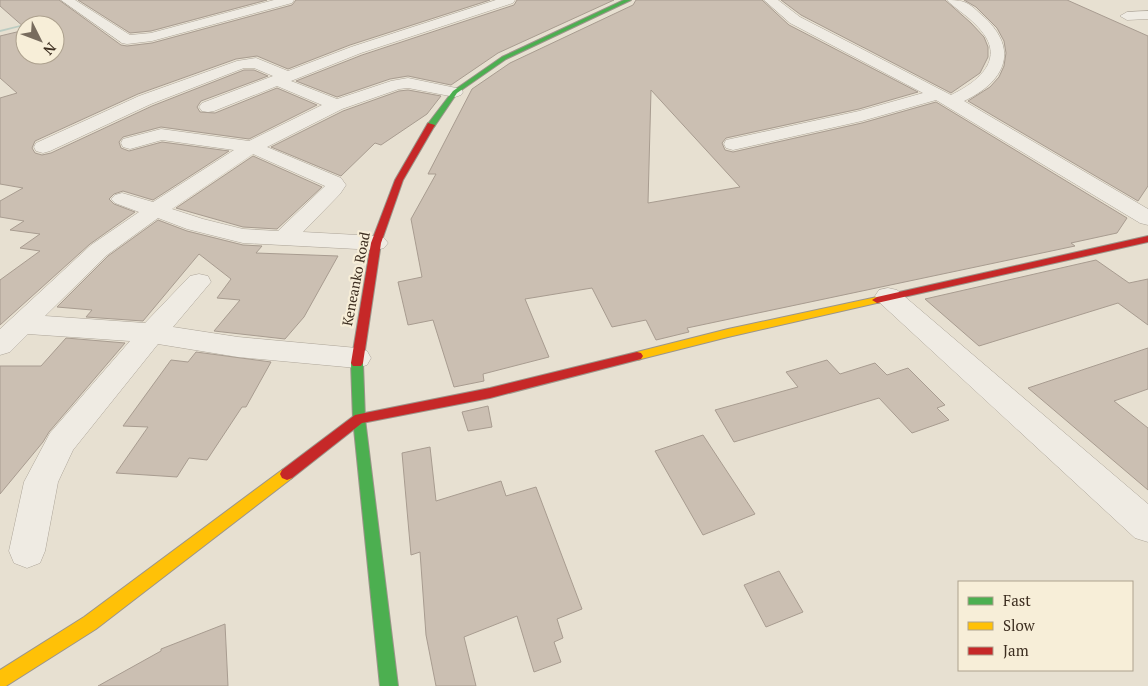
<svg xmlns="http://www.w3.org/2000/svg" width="1148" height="686" font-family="'PT Serif',serif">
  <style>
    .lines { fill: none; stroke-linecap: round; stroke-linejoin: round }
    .stream { fill: #bcccc2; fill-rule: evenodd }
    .building { fill: #cbbfb2; stroke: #a89c90; fill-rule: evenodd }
    .street-casing { stroke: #ada599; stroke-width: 1 }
    .fast-casing { stroke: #9c958a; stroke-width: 2 }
    .slow-casing { stroke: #9c958a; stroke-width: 2 }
    .jam-casing { stroke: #9c958a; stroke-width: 2 }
    .street { fill: #efebe3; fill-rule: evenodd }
    .fast { fill: #4caf50; fill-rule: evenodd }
    .slow { fill: #ffc107; fill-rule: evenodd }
    .jam { fill: #c62828; fill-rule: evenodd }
    .labels { text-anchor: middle; stroke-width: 4.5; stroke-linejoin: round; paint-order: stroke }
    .street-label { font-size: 14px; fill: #3d2e20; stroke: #f7eed8 }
  </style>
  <rect width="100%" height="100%" fill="#e7e0d1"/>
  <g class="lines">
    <path class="stream" d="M 25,24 L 27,25 L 0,32 L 0,30 Z"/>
  </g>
  <path class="building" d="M 0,0 L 59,0 L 121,45 L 127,46 L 152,43 L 292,5 L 296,0 L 490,0 L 350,45 L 288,69 L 257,56 L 236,59 L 138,94 L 35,141 L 32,148 L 35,153 L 42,155 L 51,153 L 152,106 L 244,70 L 254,70 L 268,76 L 201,101 L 197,107 L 200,112 L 215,113 L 277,88 L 317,105 L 249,139 L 161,127 L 123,137 L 119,142 L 121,148 L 129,151 L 162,142 L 229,151 L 153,200 L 123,191 L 114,194 L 109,199 L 114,204 L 135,212 L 90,244 L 0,325 L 0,280 L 40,251 L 20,248 L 40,234 L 10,230 L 24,221 L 0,217 L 0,201 L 23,188 L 0,184 L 0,98 L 17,93 L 0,78 L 0,36 L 25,30 L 25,55 L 55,55 L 55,25 L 25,25 L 25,28 L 0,6 Z
    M 78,0 L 267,0 L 151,31 L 130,33 Z
    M 517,0 L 614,0 L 498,53 L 451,85 L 408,76 L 390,79 L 337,97 L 296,81 L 362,55 L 514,5 Z
    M 636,0 L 762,0 L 789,25 L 918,92 L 859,109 L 726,138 L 722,143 L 725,150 L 733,152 L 862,123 L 936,102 L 1127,218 L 1117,233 L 1071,243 L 1075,246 L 687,328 L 689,332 L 656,340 L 646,320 L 612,327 L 592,288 L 525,299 L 549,357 L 483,374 L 484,381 L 454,387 L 433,320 L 408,325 L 398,282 L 422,277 L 411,219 L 436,174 L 428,174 L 472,89 L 510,63 L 633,5 ZM 651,90 L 740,187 L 648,203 Z
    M 781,0 L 945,0 L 971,23 L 984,37 L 988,47 L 988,57 L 980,73 L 951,93 L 801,15 Z
    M 964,0 L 1067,0 L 1148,36 L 1148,186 L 1138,201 L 968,101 L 990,87 L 999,77 L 1004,66 L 1006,53 L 1004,41 L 997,28 L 976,7 Z
    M 408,90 L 441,96 L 427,114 L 381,145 L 375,143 L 341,176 L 271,147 L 343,111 L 399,91 Z
    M 253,156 L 322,187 L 277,229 L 243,227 L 176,208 Z
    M 158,220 L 187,231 L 243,245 L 262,246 L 256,253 L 338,256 L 304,317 L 285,339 L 214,331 L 240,300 L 217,298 L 231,279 L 199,254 L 143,321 L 86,317 L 92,310 L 57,307 L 108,256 Z
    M 1096,260 L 1129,283 L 1148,279 L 1148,325 L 1118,303 L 979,346 L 925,299 Z
    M 66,338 L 125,343 L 49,432 L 43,442 L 0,494 L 0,366 L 41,366 Z
    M 1148,348 L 1148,389 L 1114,401 L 1148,428 L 1148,490 L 1028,388 Z
    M 196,352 L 271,362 L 246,407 L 242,407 L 207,460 L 189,458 L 177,477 L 116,473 L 148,427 L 123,426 L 171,360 L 188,362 Z
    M 827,360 L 840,374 L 875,363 L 887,375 L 908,368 L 945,405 L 937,408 L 949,420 L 912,433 L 879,398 L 734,442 L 715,410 L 798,387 L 786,372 Z
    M 488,406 L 492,427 L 468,431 L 462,412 Z
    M 703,435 L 755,514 L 703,535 L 655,451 Z
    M 430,447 L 436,501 L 501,481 L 506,496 L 536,487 L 582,609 L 557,619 L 563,638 L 554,642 L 561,662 L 534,672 L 517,616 L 464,637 L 476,686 L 436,686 L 426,635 L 420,552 L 411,555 L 402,453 Z
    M 779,571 L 803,612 L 766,627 L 744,585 Z
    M 225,624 L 228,686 L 98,686 L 161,651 L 161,649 Z"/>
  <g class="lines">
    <defs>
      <path id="street" d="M 61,0 L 75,0 L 130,35 L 151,33 L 274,0 L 294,0 L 292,3 L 152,41 L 127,44 L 122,43 Z
        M 496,0 L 515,0 L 513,3 L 361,53 L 291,81 L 337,99 L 391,81 L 408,78 L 461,89 L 463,92 L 461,95 L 455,97 L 408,88 L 399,89 L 342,109 L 267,147 L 341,178 L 346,185 L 340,194 L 303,232 L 376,236 L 384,238 L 388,243 L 384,248 L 376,250 L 243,243 L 187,229 L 158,218 L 107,255 L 45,316 L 145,323 L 190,276 L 199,274 L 208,276 L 211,282 L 173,327 L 238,337 L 357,348 L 367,351 L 371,358 L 367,365 L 357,368 L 238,357 L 158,344 L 73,450 L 58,482 L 45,551 L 40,563 L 27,568 L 14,563 L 9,551 L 24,482 L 50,433 L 130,341 L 28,334 L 10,352 L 0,355 L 0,329 L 91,245 L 139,212 L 115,203 L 111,199 L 115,195 L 122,193 L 153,202 L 234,150 L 162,140 L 130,149 L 123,147 L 121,143 L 123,139 L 161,129 L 249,141 L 322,105 L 277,86 L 214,111 L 208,112 L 202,111 L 199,107 L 202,103 L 273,76 L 254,68 L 244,68 L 151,104 L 50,151 L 43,153 L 36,151 L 34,147 L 36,143 L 139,96 L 237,61 L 256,58 L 288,71 L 351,47 ZM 253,154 L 325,186 L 278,231 L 243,229 L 203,219 L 172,209 Z
        M 764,0 L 778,0 L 800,17 L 951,95 C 982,80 1008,56 976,25 C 968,16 953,7 947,0 C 968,0 969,4 984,17 C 1021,51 1003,83 964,101 L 1148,209 L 1148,225 L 1140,223 L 936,100 L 862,121 L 733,150 L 726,148 L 724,144 L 726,140 L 859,111 L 923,93 L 790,23 Z
        M 1148,11 L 1148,19 L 1127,20 L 1120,16 L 1127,12 Z
        M 888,288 L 897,290 L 1148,504 L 1148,542 L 1135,538 L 879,302 L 875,296 L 879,290 Z"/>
      <path id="fast" d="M 624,0 L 631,0 L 506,59 L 457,93 L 434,127 L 427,125 L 453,91 L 502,57 Z
        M 357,359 L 361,360 L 363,363 L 365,419 L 398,686 L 380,686 L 353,419 L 351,363 L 353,360 Z"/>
      <path id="slow" d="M 877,297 L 881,298 L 882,300 L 881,302 L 728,337 L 637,360 L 631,356 L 637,352 L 728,329 Z
        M 287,468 L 292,470 L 294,474 L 292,478 L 96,629 L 6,686 L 0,686 L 0,670 L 84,617 L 282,470 Z"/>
      <path id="jam" d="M 428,123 L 435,125 L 403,180 L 381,243 L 363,363 L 361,366 L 353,366 L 351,363 L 371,243 L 395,180 Z
        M 1148,236 L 1148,242 L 877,303 L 872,300 L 877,297 Z
        M 637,352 L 641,353 L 643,356 L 641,359 L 490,398 L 362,423 L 292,478 L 287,480 L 282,478 L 280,474 L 282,470 L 355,415 L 490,388 Z"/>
    </defs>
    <use href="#street" class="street-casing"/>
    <use href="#fast" class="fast-casing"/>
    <use href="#slow" class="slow-casing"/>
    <use href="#jam" class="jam-casing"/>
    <use href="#street" class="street"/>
    <use href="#fast" class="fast"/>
    <use href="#slow" class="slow"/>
    <use href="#jam" class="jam"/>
  </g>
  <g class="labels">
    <g class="street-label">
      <text transform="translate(356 279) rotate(-79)" y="5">Keneanko Road</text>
    </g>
  </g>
  <rect x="958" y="581" width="175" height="90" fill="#f7eed8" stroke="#ada18e"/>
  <rect x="968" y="597" width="25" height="8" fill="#4caf50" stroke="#ada18e"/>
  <text x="1003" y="606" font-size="15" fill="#3d2e20">Fast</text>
  <rect x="968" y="622" width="25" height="8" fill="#ffc107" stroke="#ada18e"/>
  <text x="1003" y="631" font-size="15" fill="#3d2e20">Slow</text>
  <rect x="968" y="647" width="25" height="8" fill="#c62828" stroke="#ada18e"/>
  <text x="1003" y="656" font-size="15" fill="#3d2e20">Jam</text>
  <g transform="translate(40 40) rotate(132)"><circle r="24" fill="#f7eed8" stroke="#ada18e"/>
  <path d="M0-4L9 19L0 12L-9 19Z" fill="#786c5e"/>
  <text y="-8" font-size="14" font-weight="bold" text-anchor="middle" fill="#3d2e20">N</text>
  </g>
</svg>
